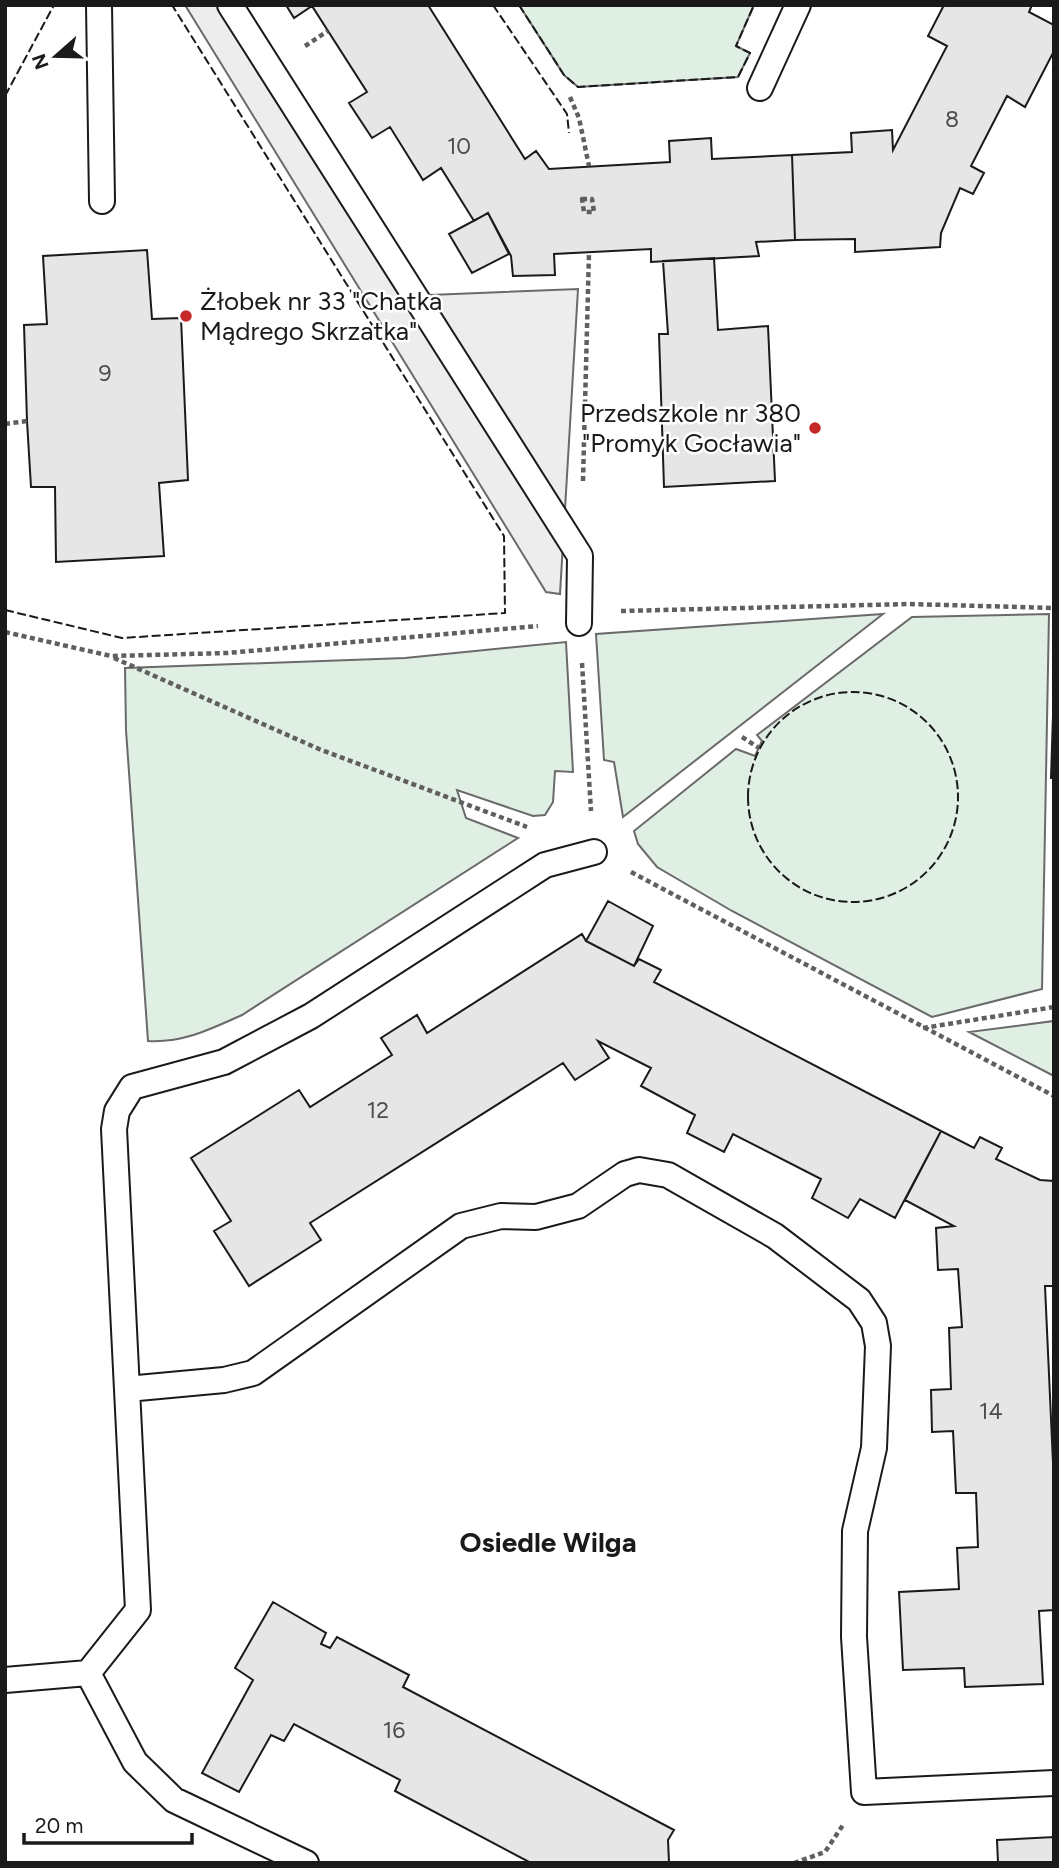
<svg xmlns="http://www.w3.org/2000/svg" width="1059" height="1868" font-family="Figtree,sans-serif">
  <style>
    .green { fill: #e0efe3; stroke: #6a6a6a; stroke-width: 2 }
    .parking { fill: #ededed; stroke: #6a6a6a; stroke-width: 2 }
    .building { fill: #e6e6e6; stroke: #1a1a1a; stroke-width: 2 }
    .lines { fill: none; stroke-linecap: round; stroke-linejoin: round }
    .lane-casing { stroke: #1a1a1a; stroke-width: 28 }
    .path { stroke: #5f5f5f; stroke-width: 4.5; stroke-dasharray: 5 3.5; stroke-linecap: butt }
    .lane { stroke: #fff; stroke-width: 24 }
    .fence { stroke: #1a1a1a; stroke-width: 2; stroke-dasharray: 9 3.5; stroke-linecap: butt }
    .poi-dot { fill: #c62828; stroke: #fff; stroke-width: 2.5 }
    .labels { text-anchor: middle; stroke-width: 5; stroke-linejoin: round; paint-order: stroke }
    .number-label { font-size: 23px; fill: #4d4d4d }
    .poi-label { font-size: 26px; fill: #1a1a1a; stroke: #fff; text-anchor: start }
    .neighbourhood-label { font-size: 28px; font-weight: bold; fill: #1a1a1a; stroke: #fff }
  </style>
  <rect width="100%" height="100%" fill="#fff"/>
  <path class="green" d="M 519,5 L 754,5 L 736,46 L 750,53 L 738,77 L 578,87 L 564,75 Z
    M 883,614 L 623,817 L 614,762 L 604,760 L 596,634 Z
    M 1049,614 L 1042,989 L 932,1017 L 732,911 L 657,867 L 638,844 L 634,831 L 736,749 L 755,756 L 762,741 L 757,735 L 912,617 Z
    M 566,642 L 573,772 L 555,771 L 553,802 L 545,815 L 533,816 L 457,790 L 466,818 L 518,838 L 242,1015 C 211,1029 183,1043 148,1041 L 126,730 L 125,668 L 405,658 Z
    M 1054,1021 L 1054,1076 L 969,1032 Z"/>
  <path class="parking" d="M 185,5 L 219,5 L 405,296 L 578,289 L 560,594 L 546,592 Z"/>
  <path class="building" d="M 286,5 L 428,5 L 525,159 L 536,151 L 549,169 L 670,162 L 669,141 L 711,138 L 712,159 L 792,155 L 795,240 L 756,242 L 759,256 L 651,262 L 651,249 L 554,254 L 555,275 L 513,276 L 511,256 L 488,213 L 474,221 L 441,168 L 423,180 L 390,127 L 372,138 L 349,103 L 367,92 L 312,6 L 294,18 Z
    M 944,5 L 1032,5 L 1029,12 L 1054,25 L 1054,51 L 1025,107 L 1007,96 L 971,166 L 984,173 L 973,194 L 960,188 L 941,233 L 940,247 L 855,252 L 855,239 L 795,240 L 792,155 L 852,152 L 851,133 L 892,130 L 893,150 L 947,46 L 928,36 Z
    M 488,213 L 509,254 L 472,273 L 449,234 Z
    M 147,250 L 152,319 L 181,318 L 188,480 L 159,483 L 164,556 L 56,562 L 55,487 L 31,487 L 27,421 L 24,325 L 47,324 L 43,256 Z
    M 714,258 L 718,330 L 768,326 L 775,481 L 664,487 L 659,334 L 668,334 L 663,261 Z
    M 1054,684 L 1054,778 L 1051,778 Z
    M 608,901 L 653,926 L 634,966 L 586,941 Z
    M 582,934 L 586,941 L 634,966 L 639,959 L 661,970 L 654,982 L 941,1131 L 895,1218 L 860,1199 L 848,1218 L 812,1198 L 821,1179 L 733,1134 L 724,1152 L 687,1133 L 695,1115 L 641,1086 L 651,1068 L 598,1041 L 609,1058 L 575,1080 L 563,1063 L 310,1223 L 321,1240 L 249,1286 L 214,1231 L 231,1221 L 191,1158 L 299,1090 L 310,1107 L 392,1055 L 381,1038 L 417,1015 L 427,1033 Z
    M 941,1131 L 974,1148 L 980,1137 L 1002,1148 L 996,1159 L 1040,1180 L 1054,1181 L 1054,1286 L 1045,1286 L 1054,1485 L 1054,1610 L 1039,1611 L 1043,1684 L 965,1687 L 964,1668 L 903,1670 L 899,1592 L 959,1589 L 957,1548 L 978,1547 L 976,1493 L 956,1493 L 953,1431 L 932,1432 L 931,1390 L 951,1389 L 949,1328 L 962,1327 L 958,1269 L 938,1270 L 936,1228 L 954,1226 L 905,1200 Z
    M 273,1602 L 326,1633 L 321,1644 L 330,1648 L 337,1637 L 409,1675 L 403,1687 L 674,1830 L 668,1840 L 669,1863 L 531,1863 L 395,1791 L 400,1780 L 294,1724 L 284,1741 L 271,1735 L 239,1792 L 202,1773 L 253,1680 L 235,1668 Z
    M 1054,1837 L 1054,1863 L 998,1863 L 997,1840 Z"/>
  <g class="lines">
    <defs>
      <path id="lane" d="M 99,5 L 102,201
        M 230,5 L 580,556 L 579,623
        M 760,88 L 798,5
        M 127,1389 L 224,1380 L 253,1373 L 461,1226 L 501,1216 L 536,1217 L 578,1206 L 625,1174 L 639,1170 L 668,1175 L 775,1236 L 859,1300 L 874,1323 L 878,1346 L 874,1448 L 855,1531 L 854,1637 L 864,1792 L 1054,1783
        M 88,1673 L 135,1762 L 174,1800 L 306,1863
        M 5,1680 L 88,1673 L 138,1610 L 114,1129 L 117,1111 L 132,1087 L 224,1062 L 311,1016 L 545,865 L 594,852"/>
    </defs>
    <use href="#lane" class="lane-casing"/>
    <path class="path" d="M 305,46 L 328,31
      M 570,97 L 579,118 L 589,166
      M 582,199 L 592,199 L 594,212 L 584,212 Z
      M 5,424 L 27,421
      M 583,481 L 589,252
      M 621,611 L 909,604 L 1054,608
      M 5,632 L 111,656 L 227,653 L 538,626
      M 114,658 L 319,749 L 527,827
      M 582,663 L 591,811
      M 742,737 L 759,748
      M 631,872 L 1054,1096
      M 923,1028 L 1054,1007
      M 794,1863 L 825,1852 L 843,1825"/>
    <use href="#lane" class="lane"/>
    <path class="fence" d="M 493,5 L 567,114 L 569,133
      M 519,5 L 564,75 L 578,87 L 738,77 L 750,53 L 736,46 L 754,5
      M 5,96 L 54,5
      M 5,610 L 122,638 L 505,613 L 504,536 L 172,5
      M748 797a105 105 0 1 1 210 0a105 105 0 1 1-210 0Z"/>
  </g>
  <g class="poi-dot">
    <circle cx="186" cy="316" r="7"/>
    <circle cx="815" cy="428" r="7"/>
  </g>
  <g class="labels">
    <g class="number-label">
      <text x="952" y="127">8</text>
      <text x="459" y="154">10</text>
      <text x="105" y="381">9</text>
      <text x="378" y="1118">12</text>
      <text x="991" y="1419">14</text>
      <text x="394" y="1738">16</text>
    </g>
    <g class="poi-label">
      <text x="200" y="310">Żłobek nr 33 "Chatka<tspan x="200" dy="30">Mądrego Skrzatka"</tspan></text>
      <text x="801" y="422" text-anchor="end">Przedszkole nr 380<tspan x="801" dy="30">"Promyk Gocławia"</tspan></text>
    </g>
    <g class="neighbourhood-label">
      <text x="548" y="1552">Osiedle Wilga</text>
    </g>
  </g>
  <rect width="1059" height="1868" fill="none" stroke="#1a1a1a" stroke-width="14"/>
  <g transform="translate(56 56) rotate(250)" stroke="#ffffff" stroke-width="5" paint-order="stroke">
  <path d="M0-5L12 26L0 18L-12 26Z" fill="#1a1a1a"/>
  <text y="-10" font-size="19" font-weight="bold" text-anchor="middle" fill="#1a1a1a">N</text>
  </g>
  <path d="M24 1833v10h168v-10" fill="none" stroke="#1a1a1a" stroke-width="3.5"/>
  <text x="35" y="1833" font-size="21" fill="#1a1a1a" stroke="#ffffff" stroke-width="5" paint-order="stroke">20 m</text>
</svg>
